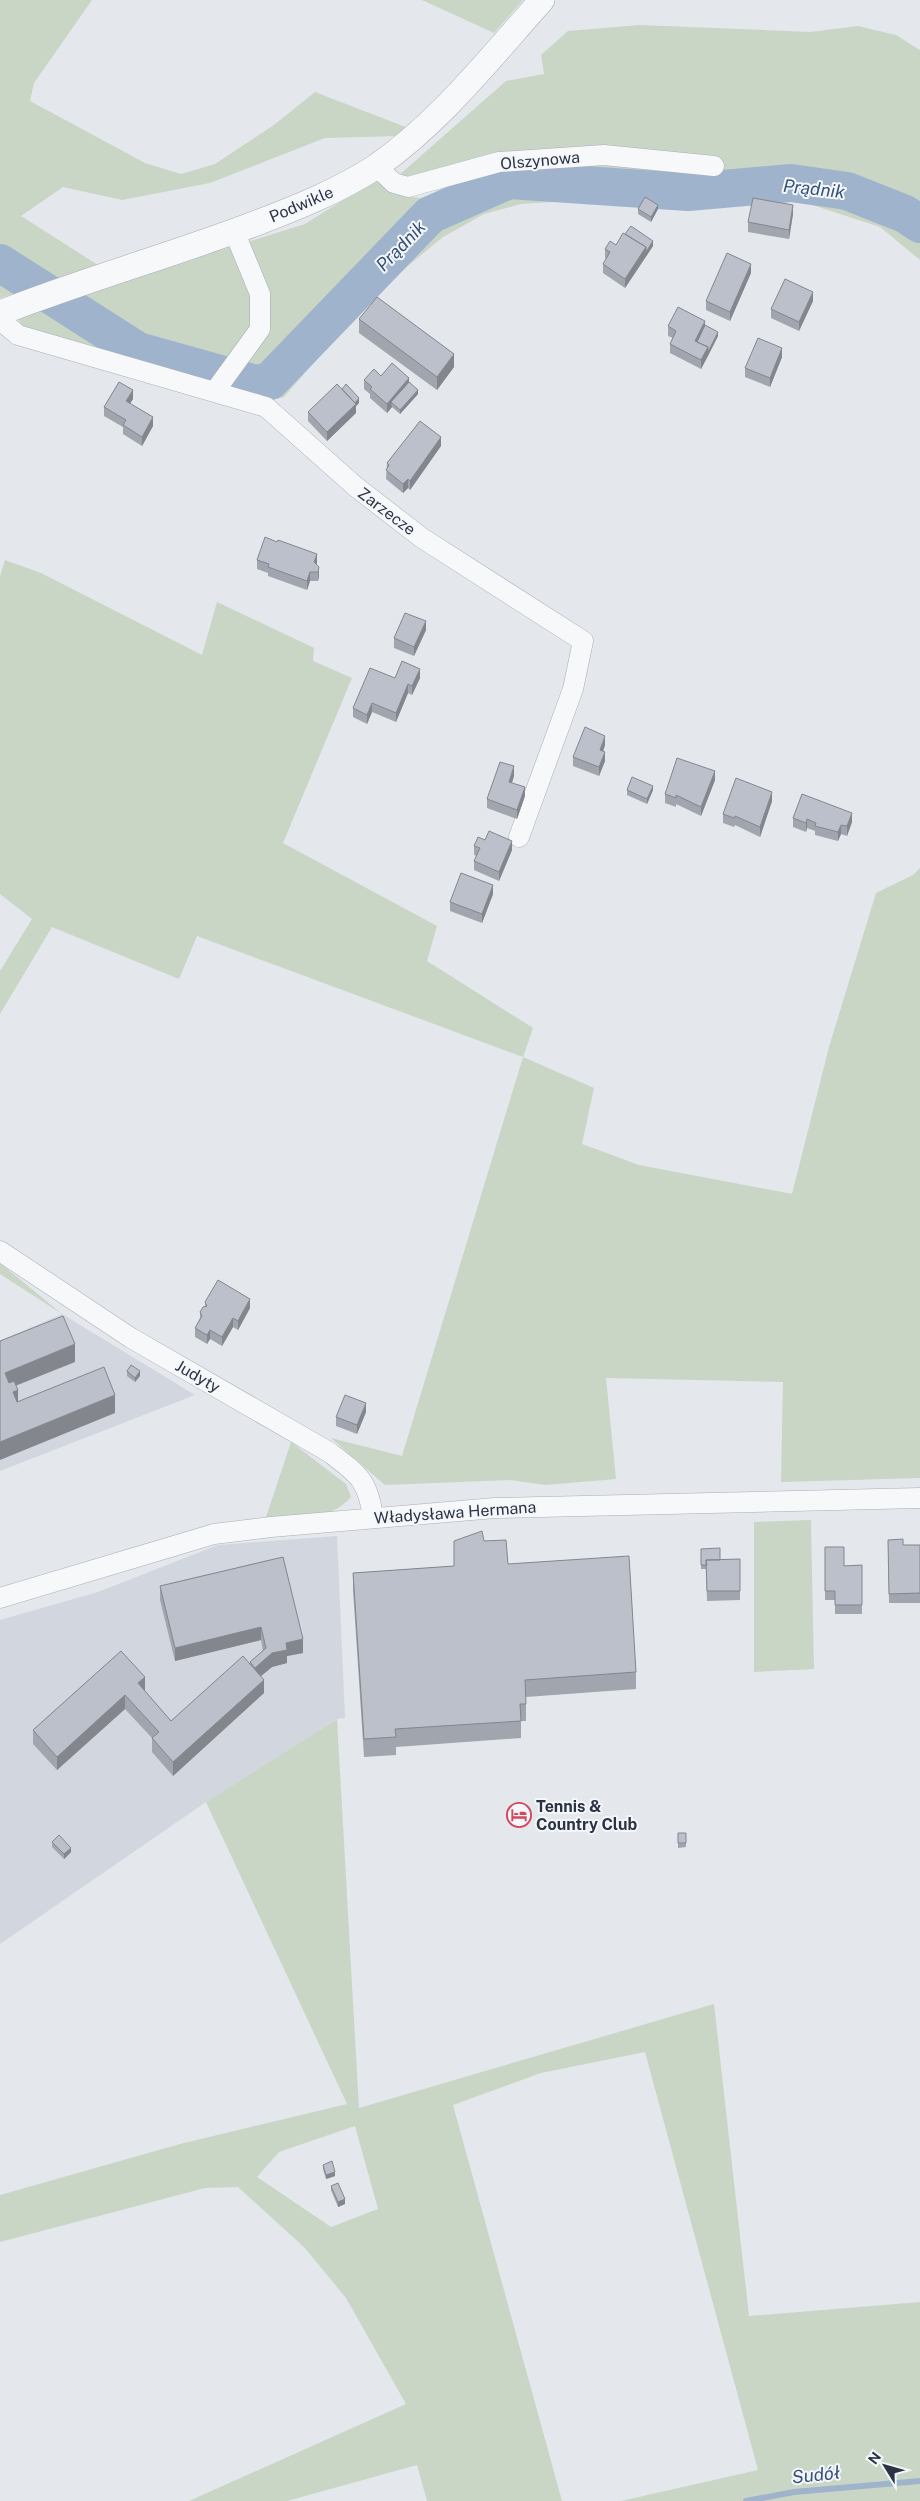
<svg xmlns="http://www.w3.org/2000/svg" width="920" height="2501" font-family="'Public Sans',sans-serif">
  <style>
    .built { fill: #d2d6de }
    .green { fill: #c9d6c5; fill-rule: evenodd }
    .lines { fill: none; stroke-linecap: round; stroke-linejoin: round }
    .stream { stroke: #9fb4cc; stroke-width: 6 }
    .river { stroke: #9fb4cc; stroke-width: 38 }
    .minor-casing { stroke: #a9aeb7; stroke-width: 21 }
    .tertiary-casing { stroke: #a9aeb7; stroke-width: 26 }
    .minor { stroke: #f7f8fa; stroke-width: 20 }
    .tertiary { stroke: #f7f8fa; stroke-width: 25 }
    .wall { fill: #a1a5ae }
    .shaded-wall { fill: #83868d }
    .building { fill: #bbc0ca; stroke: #83868d }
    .labels { text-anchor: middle; stroke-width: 4; stroke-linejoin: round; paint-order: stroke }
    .street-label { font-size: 16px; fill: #2b3445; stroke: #f4f6f9 }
    .poi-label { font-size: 16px; font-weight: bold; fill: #2b3445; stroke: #f4f6f9; text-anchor: start }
    .water-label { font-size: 18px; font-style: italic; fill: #34527a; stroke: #f4f6f9 }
  </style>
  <rect width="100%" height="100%" fill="#e4e7ec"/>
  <path class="built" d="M 62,1314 L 195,1395 L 0,1471 L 0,1341 Z
    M 337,1536 L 345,1718 L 337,1719 L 206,1802 L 0,1944 L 0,1620 L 98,1592 L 218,1545 Z"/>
  <path class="green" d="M 0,0 L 92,0 L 34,83 L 30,101 L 145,163 L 181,174 L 215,164 L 274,125 L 315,92 L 408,128 L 398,136 L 325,138 L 210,183 L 122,200 L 63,187 L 21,216 L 101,267 L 0,298 Z
    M 422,0 L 523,0 L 494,33 Z
    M 639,25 L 810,32 L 858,26 L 896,35 L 920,50 L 920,260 L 880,227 L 791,198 L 716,198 L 716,156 L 615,149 L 417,180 L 398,176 L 506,81 L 544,74 L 541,55 L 568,31 Z
    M 579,165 L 669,167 L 694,185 L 695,199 L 632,197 L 521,204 L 484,214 L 443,237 L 375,293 L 284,397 L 268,401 L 24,330 L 18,319 L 93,290 L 305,224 L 377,179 L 407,196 L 421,198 L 511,173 Z
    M 5,560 L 41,573 L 202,655 L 217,602 L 314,648 L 313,661 L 352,678 L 283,843 L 437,926 L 427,961 L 533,1028 L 523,1057 L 594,1088 L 582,1144 L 639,1165 L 792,1194 L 829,1047 L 876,893 L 913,875 L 920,868 L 920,1478 L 781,1482 L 783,1382 L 606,1378 L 616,1479 L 546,1485 L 510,1480 L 385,1485 L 331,1438 L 402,1456 L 523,1057 L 197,936 L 179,979 L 52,927 L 0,1014 L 0,971 L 32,919 L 0,894 L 0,576 Z
    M 0,1263 L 62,1314 L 0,1274 Z
    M 291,1442 L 346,1484 L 351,1497 C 329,1522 296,1518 265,1520 Z
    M 811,1520 L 814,1669 L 754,1672 L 754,1522 Z
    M 337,1719 L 359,2108 L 714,2004 L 749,2316 L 920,2302 L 920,2501 L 621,2501 L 758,2470 L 645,2052 L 541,2073 L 453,2105 L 562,2501 L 427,2501 L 417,2465 L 287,2501 L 189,2501 L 406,2404 L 346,2298 L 305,2248 L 238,2187 L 205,2188 L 0,2242 L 0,2195 L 180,2144 L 347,2104 L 206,1802 ZM 355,2126 L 378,2209 L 331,2227 L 257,2177 L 279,2152 Z"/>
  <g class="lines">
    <path class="stream" d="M 746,2501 L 794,2492 L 920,2481"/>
    <path class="river" d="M 0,263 L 138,351 L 256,384 L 270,381 L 430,215 L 509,180 L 688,192 L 791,183 L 847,191 L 905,214 L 920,224"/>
    <defs>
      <path id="minor" d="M 376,166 L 394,183 L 408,187 L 499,162 L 604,155 L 714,166
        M 0,320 L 18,335 L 266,407 L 356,487 L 422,538 L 583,641 L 573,689 L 519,837
        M 215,391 L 260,329 L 260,294 L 234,231
        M 0,1251 L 131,1338 L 329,1452 C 358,1474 368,1480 373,1517
        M 0,1598 L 214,1534 L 271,1527 L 495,1508 L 920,1498"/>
      <path id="tertiary" d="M 0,313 C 83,280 170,256 254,224 C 296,208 339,191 377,166 C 441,121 490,58 542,0"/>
    </defs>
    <use href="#minor" class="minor-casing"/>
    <use href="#tertiary" class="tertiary-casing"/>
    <use href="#minor" class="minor"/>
    <use href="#tertiary" class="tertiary"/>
  </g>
  <path class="wall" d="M 638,209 L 658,209 L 651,222 L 638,214 Z
    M 793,214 L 789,239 L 748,232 L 748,222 Z
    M 616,245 L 653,246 L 625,288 L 603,273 L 603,264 L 606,259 L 605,258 L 605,249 Z
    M 751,273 L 730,321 L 706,310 L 706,301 Z
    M 813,301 L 799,331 L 771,318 L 771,309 Z
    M 359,319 L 454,367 L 437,390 L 359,333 Z
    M 705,325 L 718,336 L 701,369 L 670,353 L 670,344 L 673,338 L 668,336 L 668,326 Z
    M 782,357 L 770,387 L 745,377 L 745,368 Z
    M 381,376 L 409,382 L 418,394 L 400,414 L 392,407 L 387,413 L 370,398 L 370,394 L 364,389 L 364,380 Z
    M 342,389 L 359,403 L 356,406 L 356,413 L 327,441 L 308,421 L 308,412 Z
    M 133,399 L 130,403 L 153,426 L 142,446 L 123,434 L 123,427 L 104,416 L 104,407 Z
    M 441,446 L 410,490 L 408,488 L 403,493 L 386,479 L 387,463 Z
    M 257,560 L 317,563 L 316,564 L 319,576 L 318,581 L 310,581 L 307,590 L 268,576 L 268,573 L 257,569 Z
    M 426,630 L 414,656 L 394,648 L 394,638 Z
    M 395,678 L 420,678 L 412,695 L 408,693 L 396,722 L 372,712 L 367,724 L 353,717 L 353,708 Z
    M 605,745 L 603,752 L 605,761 L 599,776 L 573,766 L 573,757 Z
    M 514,776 L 512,783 L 525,796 L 517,819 L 487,808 L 487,799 Z
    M 715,780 L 701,816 L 676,804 L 676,807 L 665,803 L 665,794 Z
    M 627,790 L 653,790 L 647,804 L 627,795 Z
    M 772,801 L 760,837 L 735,825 L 734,827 L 723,823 L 723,814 Z
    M 793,818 L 852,822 L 847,836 L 841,834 L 838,841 L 815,835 L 815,831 L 807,828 L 806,832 L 793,827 Z
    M 485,840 L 512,850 L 499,881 L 474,870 L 474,861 L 477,856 L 474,855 L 474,846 Z
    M 493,894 L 482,923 L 450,911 L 450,902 Z
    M 205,1302 L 250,1308 L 238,1330 L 233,1327 L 222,1346 L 210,1339 L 207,1344 L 195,1337 L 195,1328 L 200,1318 L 200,1312 L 205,1306 Z
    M 127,1371 L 140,1376 L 135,1382 L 127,1376 Z
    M 366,1412 L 357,1434 L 336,1426 L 336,1417 Z
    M 888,1540 L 903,1545 L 920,1545 L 920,1603 L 889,1603 Z
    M 484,1541 L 508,1564 L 636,1672 L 636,1689 L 526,1697 L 526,1721 L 521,1721 L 521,1738 L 396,1747 L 396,1755 L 364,1757 L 353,1590 L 353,1573 L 454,1566 Z
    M 825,1547 L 844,1566 L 862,1565 L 862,1614 L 835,1614 L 835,1600 L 825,1600 Z
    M 701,1549 L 720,1560 L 740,1559 L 740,1600 L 707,1601 L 706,1569 L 701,1569 Z
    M 283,1557 L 303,1653 L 287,1656 L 287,1663 L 272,1667 L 261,1676 L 264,1693 L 173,1776 L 152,1752 L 152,1738 L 125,1709 L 57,1770 L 33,1744 L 33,1730 L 121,1651 L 145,1691 L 171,1721 L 250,1664 L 250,1662 L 263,1651 L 261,1640 L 175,1661 L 160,1600 L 160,1586 Z
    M 678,1833 L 686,1833 L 686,1847 L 678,1848 Z
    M 52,1842 L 71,1852 L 64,1859 L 52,1847 Z
    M 323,2165 L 335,2176 L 326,2179 L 323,2169 Z
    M 331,2186 L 345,2204 L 338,2207 L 331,2190 Z"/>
  <path class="shaded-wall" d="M 658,205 L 658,209 L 651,222 L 651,217 Z
    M 793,205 L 793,214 L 789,239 L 789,230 Z
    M 653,241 L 653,246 L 625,288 L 625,279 L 646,247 Z
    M 751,264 L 751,273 L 730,321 L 730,312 Z
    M 813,292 L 813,301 L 799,331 L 799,322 Z
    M 705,321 L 705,330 L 697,346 L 695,341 Z
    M 718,332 L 718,336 L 708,356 L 708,352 Z
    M 708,347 L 708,356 L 701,369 L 701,360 Z
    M 782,348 L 782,357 L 770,387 L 770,378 Z
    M 454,354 L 454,367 L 437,390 L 437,377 Z
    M 409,378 L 409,387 L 391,402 L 392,407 L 387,413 L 387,404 Z
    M 133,390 L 133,399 L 126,410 L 126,401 Z
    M 418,390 L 418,394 L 400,414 L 400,410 Z
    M 359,398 L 359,403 L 356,406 L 356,413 L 327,441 L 327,432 Z
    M 153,417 L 153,426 L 142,446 L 142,437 Z
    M 441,437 L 441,446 L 410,490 L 410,481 Z
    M 408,479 L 408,488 L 403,493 L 403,484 Z
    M 317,554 L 317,563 L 314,571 L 314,562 Z
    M 319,567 L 319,576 L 318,581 L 318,572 Z
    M 310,572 L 310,581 L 307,590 L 307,581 Z
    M 426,621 L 426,630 L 414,656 L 414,647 Z
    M 420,669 L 420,678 L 412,695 L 412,686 Z
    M 408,684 L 408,693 L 396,722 L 396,713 Z
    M 372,703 L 372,712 L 367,724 L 367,715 Z
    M 605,736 L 605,745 L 600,760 L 600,750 Z
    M 605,752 L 605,761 L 599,776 L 599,767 Z
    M 514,766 L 514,776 L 509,791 L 509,782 Z
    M 715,771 L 715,780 L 701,816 L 701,807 Z
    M 653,786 L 653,790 L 647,804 L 647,799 Z
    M 525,787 L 525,796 L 517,819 L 517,810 Z
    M 772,792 L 772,801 L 760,837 L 760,827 Z
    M 852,813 L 852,822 L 847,836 L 847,826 Z
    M 807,819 L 807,828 L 806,832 L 806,823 Z
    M 841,825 L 841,834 L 838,841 L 838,832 Z
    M 512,841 L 512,850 L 499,881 L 499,872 Z
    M 493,885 L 493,894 L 482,923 L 482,914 Z
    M 250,1299 L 250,1308 L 238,1330 L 238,1321 Z
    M 233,1318 L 233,1327 L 222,1346 L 222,1337 Z
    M 210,1330 L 210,1339 L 207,1344 L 207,1335 Z
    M 75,1344 L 75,1362 L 5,1390 L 5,1373 Z
    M 140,1371 L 140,1376 L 135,1382 L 135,1378 Z
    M 18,1390 L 18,1407 L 13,1392 Z
    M 115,1395 L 115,1413 L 0,1460 L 0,1442 Z
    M 366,1403 L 366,1412 L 357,1434 L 357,1425 Z
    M 261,1627 L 261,1640 L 175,1661 L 175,1648 Z
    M 303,1639 L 303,1653 L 287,1656 L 287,1663 L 272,1667 L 255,1681 L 255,1668 L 272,1653 L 286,1643 Z
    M 145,1677 L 145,1690 L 138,1697 L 138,1683 Z
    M 264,1680 L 264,1693 L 173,1776 L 173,1762 Z
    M 125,1695 L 125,1709 L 57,1770 L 57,1757 Z
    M 71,1848 L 71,1852 L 64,1859 L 64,1854 Z
    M 335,2172 L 335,2176 L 326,2179 L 326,2175 Z
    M 345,2199 L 345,2204 L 338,2207 L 338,2202 Z"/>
  <path class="building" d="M 645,197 L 658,205 L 651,217 L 638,209 Z
    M 753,198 L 793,205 L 789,230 L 748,222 Z
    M 631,226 L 653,241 L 646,252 L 646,247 L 625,234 Z
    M 623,233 L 646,247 L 625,279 L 603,264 L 610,252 L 605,249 L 610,241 L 616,245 Z
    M 727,253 L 751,264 L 730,312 L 706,301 Z
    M 785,279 L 813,292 L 799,322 L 771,309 Z
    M 377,297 L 454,354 L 437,377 L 359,319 Z
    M 678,307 L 705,321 L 695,341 L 708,347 L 701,360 L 670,344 L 676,331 L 668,326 Z
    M 705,325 L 718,332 L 708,352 L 708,347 L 697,342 Z
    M 758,338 L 782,348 L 770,378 L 745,368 Z
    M 392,363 L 409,378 L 387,404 L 370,389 L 372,387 L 364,380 L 374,369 L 381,376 Z
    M 119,382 L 133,390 L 126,401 L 153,417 L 142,437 L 123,425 L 126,420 L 104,407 Z
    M 409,382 L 418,390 L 400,410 L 391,402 Z
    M 337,384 L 356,404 L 327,432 L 308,412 Z
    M 346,384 L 359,398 L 355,403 L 342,389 Z
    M 420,421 L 441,437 L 410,481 L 408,479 L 403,484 L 386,470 L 389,465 L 387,463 Z
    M 265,537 L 277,542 L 278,540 L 317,554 L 314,562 L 319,567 L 318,572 L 310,572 L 307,581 L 268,567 L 269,564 L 257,560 Z
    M 405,613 L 426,621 L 414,647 L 394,638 Z
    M 402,661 L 420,669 L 412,686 L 408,684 L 396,713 L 372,703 L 367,715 L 353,708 L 370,668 L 395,678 Z
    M 585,727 L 605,736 L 600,750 L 605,752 L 599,767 L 573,757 Z
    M 677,758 L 715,771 L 701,807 L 676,795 L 676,798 L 665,794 Z
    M 500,762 L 514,766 L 509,782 L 525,787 L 517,810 L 487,799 Z
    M 632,777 L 653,786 L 647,799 L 627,790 Z
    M 736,778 L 772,792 L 760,827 L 735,816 L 734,818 L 723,814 Z
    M 802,794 L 852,813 L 847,826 L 841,825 L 838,832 L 815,826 L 816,823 L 807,819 L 806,823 L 793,818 Z
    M 489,831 L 512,841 L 499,872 L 474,861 L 480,848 L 474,846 L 478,837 L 485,840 Z
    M 461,873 L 493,885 L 482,914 L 450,902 Z
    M 218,1280 L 250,1299 L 238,1321 L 233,1318 L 222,1337 L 210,1330 L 207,1335 L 195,1328 L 202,1316 L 200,1312 L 203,1307 L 207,1306 L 205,1302 Z
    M 63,1316 L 75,1344 L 5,1373 L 9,1383 L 14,1381 L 18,1390 L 13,1392 L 17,1402 L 104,1367 L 115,1395 L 0,1442 L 0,1341 Z
    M 131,1365 L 140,1371 L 135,1378 L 127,1371 Z
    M 345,1395 L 366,1403 L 357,1425 L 336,1417 Z
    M 482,1531 L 484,1541 L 506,1540 L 508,1564 L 629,1556 L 636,1672 L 525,1680 L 526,1704 L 520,1704 L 521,1721 L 395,1729 L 396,1737 L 364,1739 L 353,1573 L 454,1566 L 454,1541 Z
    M 903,1539 L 903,1545 L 920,1545 L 920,1593 L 889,1594 L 888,1540 Z
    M 825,1547 L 844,1547 L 844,1566 L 862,1565 L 862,1605 L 835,1605 L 835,1591 L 825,1591 Z
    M 720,1548 L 720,1560 L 706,1560 L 707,1565 L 701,1565 L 701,1549 Z
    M 283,1557 L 303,1639 L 286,1643 L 287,1650 L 272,1653 L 255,1668 L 250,1662 L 266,1648 L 261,1627 L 175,1648 L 160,1586 Z
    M 740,1559 L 740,1591 L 707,1591 L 706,1560 Z
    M 121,1651 L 145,1677 L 138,1683 L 171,1721 L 243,1656 L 264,1680 L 173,1762 L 152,1738 L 159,1732 L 125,1695 L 57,1757 L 33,1730 Z
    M 678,1833 L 686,1833 L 686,1843 L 678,1843 Z
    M 59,1835 L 71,1848 L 64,1854 L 52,1842 Z
    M 332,2161 L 335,2172 L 326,2175 L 323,2165 Z
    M 338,2183 L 345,2199 L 338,2202 L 331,2186 Z"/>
  <defs>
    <symbol id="hotel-ring" viewBox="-11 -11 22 22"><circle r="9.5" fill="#f4f6f9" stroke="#d1495b" stroke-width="1.5"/><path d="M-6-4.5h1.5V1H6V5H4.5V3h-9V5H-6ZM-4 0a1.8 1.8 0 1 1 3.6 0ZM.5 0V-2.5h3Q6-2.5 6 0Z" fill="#d1495b"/></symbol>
  </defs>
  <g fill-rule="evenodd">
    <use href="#hotel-ring" x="505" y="1801" width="28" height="28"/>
  </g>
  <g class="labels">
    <g class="street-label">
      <text transform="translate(540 160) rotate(-5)" y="6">Olszynowa</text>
      <text transform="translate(301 204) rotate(-23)" y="6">Podwikle</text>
      <text transform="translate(387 511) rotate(37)" y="6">Zarzecze</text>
      <text transform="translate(198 1376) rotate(30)" y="6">Judyty</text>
      <text transform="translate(455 1512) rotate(-4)" y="6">Władysława Hermana</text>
    </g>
    <g class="poi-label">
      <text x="536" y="1812">Tennis &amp;<tspan x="536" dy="18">Country Club</tspan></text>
    </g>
    <g class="water-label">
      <text transform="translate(814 189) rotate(6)" y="6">Prądnik</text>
      <text transform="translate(401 246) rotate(-46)" y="6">Prądnik</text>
      <text transform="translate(816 2475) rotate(-6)" y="6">Sudół</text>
    </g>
  </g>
  <g transform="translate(885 2466) rotate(307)" stroke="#f4f6f9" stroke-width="4" paint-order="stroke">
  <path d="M0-4L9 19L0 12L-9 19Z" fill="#2b3445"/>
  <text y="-8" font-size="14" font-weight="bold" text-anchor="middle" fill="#2b3445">N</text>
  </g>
</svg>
